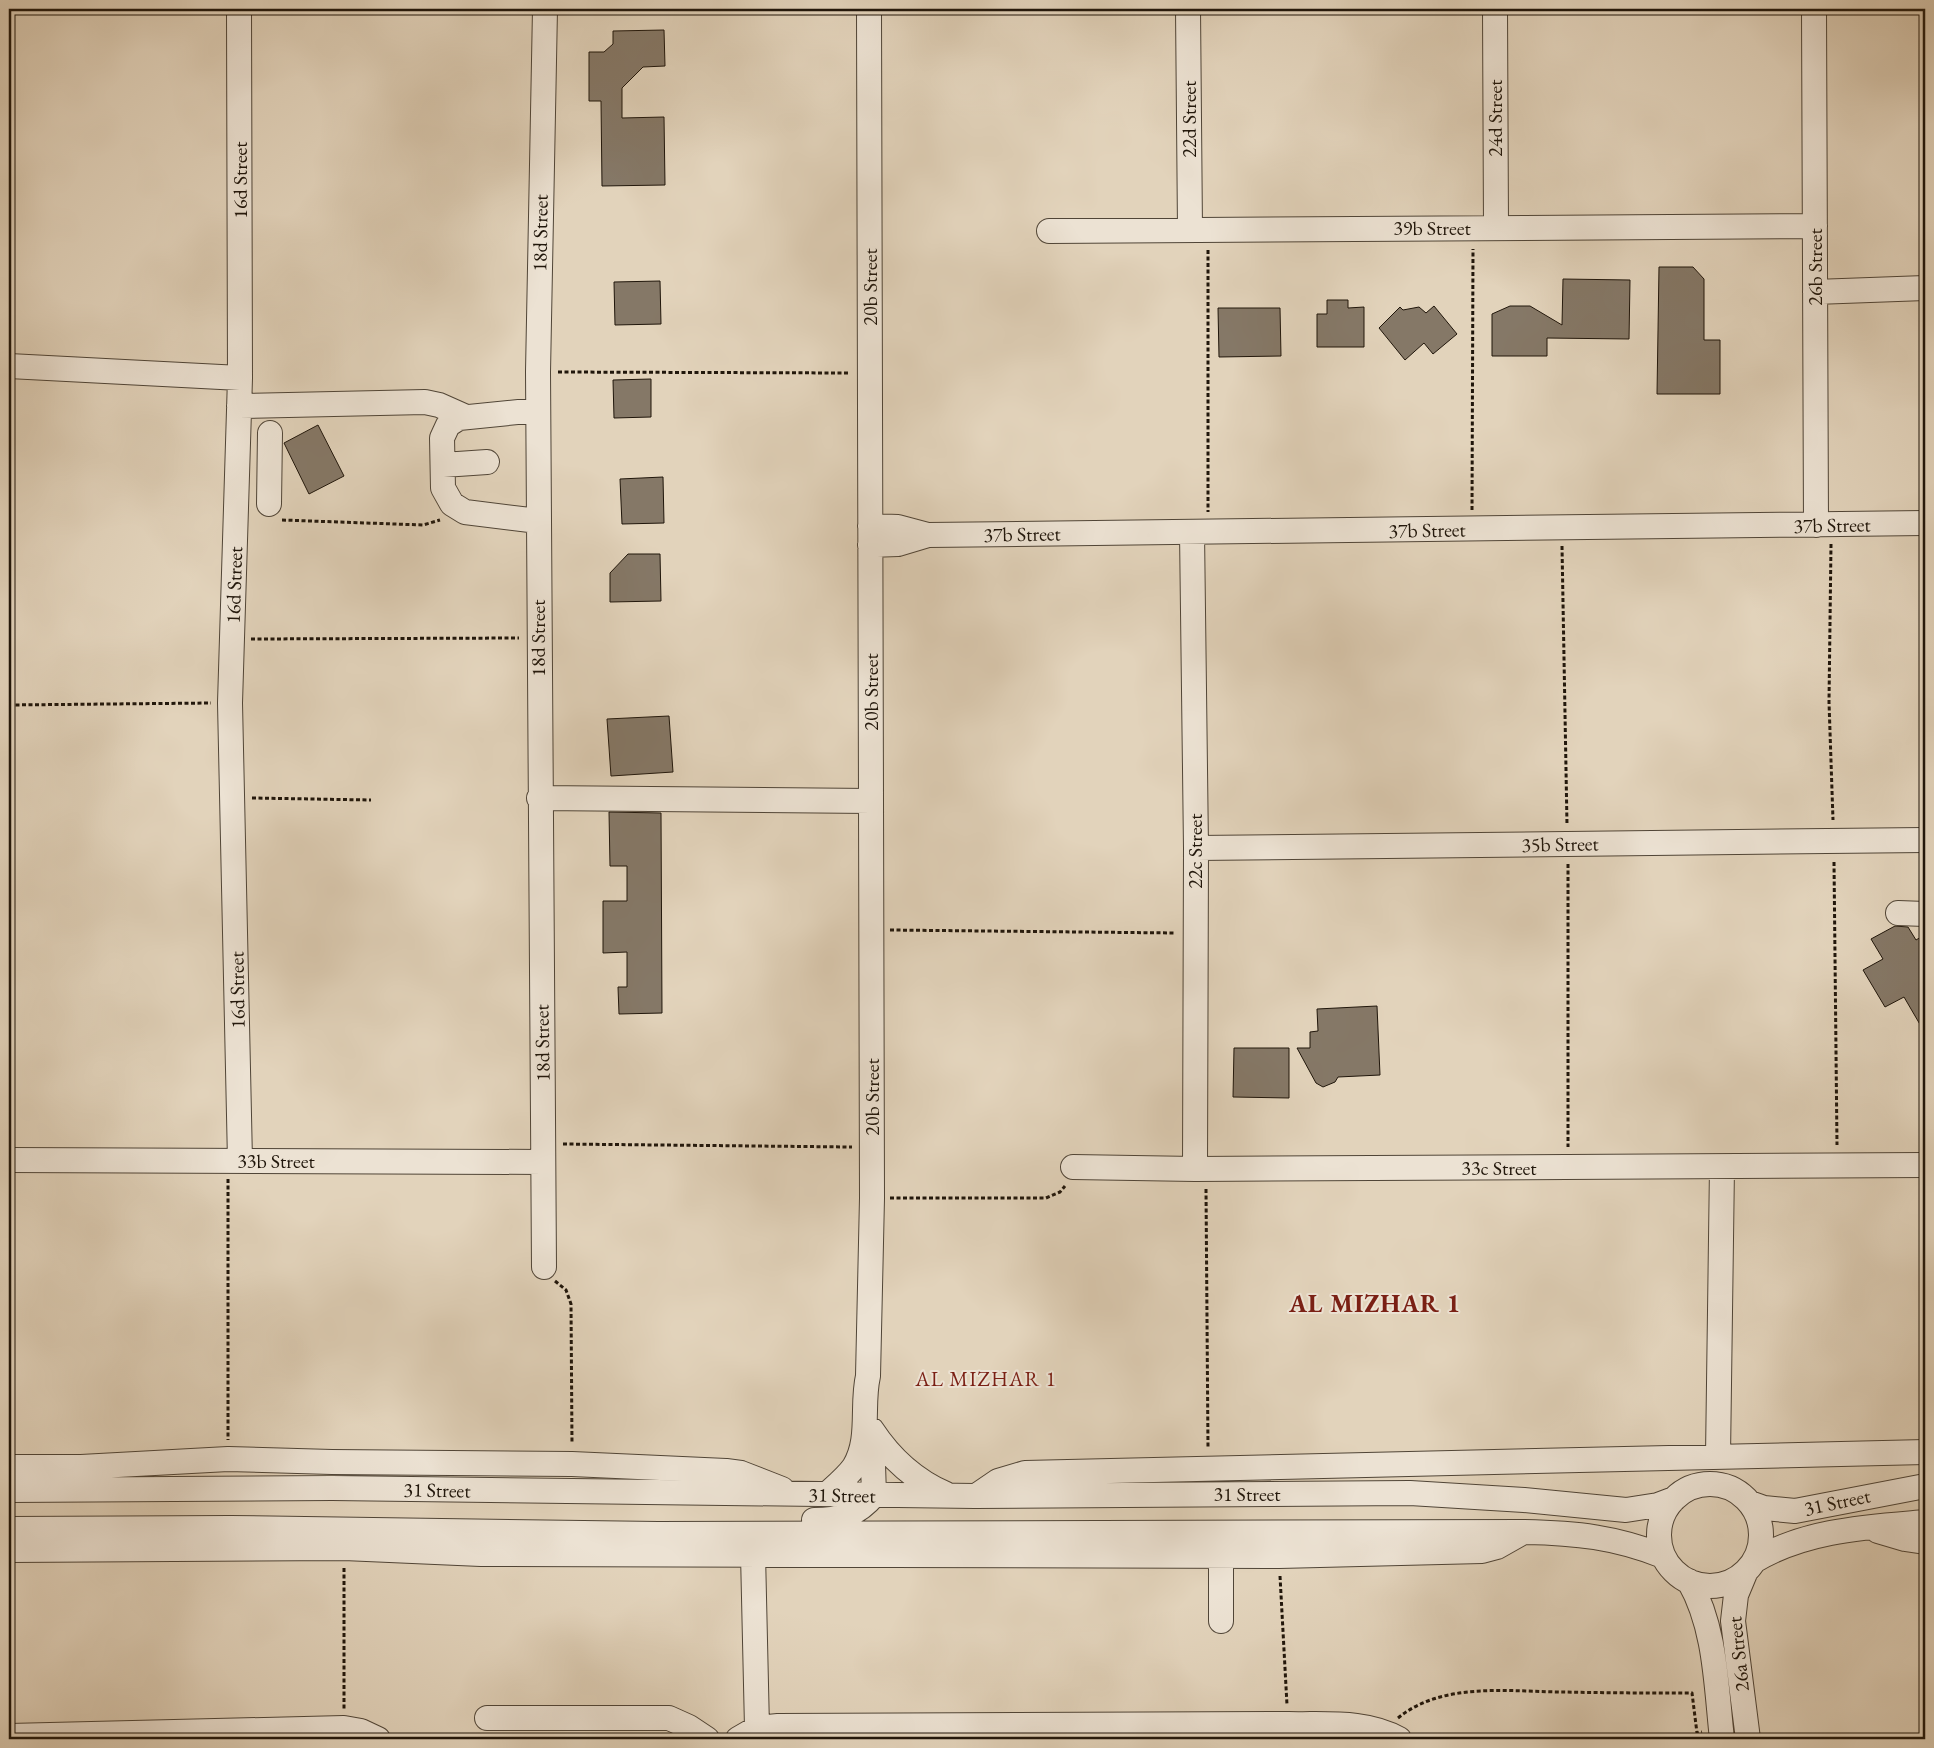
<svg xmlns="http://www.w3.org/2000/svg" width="1934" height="1748" font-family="'EB Garamond',serif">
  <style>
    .building { fill: #857867; stroke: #20160b }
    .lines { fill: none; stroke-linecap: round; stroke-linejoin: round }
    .minor-casing { stroke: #504537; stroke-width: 26 }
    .path { stroke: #20160b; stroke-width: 3; stroke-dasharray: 4 2.5; stroke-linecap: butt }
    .minor { stroke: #ece2d3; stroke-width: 24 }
    .labels { text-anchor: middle; stroke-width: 4; stroke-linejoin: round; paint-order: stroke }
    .street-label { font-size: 20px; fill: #20160b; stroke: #ece2d3 }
    .neighbourhood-label { font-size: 21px; letter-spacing: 1px; fill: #7a1f14; stroke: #ece2d3 }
    .district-label { font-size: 25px; font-weight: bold; letter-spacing: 1px; fill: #7a1f14; stroke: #ece2d3 }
  </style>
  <rect width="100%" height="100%" fill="#e2d3bb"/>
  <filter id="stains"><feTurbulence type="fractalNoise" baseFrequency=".004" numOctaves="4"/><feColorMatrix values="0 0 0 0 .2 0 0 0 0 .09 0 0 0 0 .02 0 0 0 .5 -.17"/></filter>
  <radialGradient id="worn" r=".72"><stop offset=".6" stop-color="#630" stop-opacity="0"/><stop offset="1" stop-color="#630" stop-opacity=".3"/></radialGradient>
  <path class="building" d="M 664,30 L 665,66 L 643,67 L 622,88 L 622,118 L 664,117 L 665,185 L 602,186 L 601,101 L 589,101 L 589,52 L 604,52 L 613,44 L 613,31 Z
    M 1659,267 L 1693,267 L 1704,279 L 1704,340 L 1720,340 L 1720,394 L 1657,394 Z
    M 1563,279 L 1630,280 L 1629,339 L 1547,338 L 1547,356 L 1492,356 L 1492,314 L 1510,306 L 1530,306 L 1562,325 Z
    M 660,281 L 661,324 L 615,325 L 614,282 Z
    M 1327,300 L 1348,300 L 1348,308 L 1364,307 L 1364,347 L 1317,347 L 1317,314 L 1327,314 Z
    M 1434,306 L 1457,334 L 1433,354 L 1424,343 L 1405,360 L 1379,328 L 1400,307 L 1403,310 L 1419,307 L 1426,313 Z
    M 1218,308 L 1280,308 L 1281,356 L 1219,357 Z
    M 651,379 L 651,417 L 614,418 L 613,380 Z
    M 318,425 L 344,476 L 309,494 L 284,443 Z
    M 663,477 L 664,523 L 622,524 L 620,479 Z
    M 628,554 L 660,554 L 661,601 L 610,602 L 610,573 Z
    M 669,716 L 673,772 L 611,776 L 607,719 Z
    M 609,812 L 661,813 L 662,1013 L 619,1014 L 618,987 L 627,987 L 627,952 L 603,953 L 603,901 L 627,901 L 627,866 L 610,866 Z
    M 1895,926 L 1908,927 L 1916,940 L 1921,937 L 1925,945 L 1925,1033 L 1904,997 L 1885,1007 L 1863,970 L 1883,959 L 1871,939 Z
    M 1377,1006 L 1380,1075 L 1338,1077 L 1335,1082 L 1323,1087 L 1316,1083 L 1297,1048 L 1310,1048 L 1310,1032 L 1318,1031 L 1317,1009 Z
    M 1234,1048 L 1289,1048 L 1289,1098 L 1233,1097 Z"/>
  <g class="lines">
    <defs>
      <path id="minor" d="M 239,9 L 240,378 L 230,703 L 240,1161
        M 1188,9 L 1190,230
        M 1495,9 L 1496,228
        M 1814,9 L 1816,525
        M 1049,231 L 1815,226
        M 1815,292 L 1925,288
        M 9,366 L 240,378
        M 239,406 L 425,402 L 439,405 L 466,417
        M 538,410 L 459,418 L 448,425 L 442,438 L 443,488 L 452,504 L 465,512 L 538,521
        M 443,465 L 487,462
        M 269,504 L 270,433
        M 870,526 L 898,527 L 928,535
        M 1192,532 L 1196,848 L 1195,1169
        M 870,545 L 898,544 L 928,535 L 1925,523
        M 539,798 L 871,801
        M 1196,848 L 1925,840
        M 1898,913 L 1925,914
        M 9,1160 L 543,1162
        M 1073,1167 L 1195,1169 L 1925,1165
        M 544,1267 L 538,372 L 545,9
        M 872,1430 C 891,1459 914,1480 946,1494
        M 872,1434 L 874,1495
        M 1718,1456 L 1722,1167
        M 9,1467 L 81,1467 L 228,1459 L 332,1462 L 572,1464 L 726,1471 L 741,1473 L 782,1489
        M1659 1535a51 51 0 1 1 102 0a51 51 0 1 1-102 0Z
        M 9,1490 L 332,1488 L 975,1496 L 1410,1493 L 1524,1500 L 1626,1510 L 1658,1505 L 1674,1499
        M 827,1494 C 836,1486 847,1477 854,1467 C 871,1439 861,1406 868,1376 L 872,1198 L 869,9
        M 976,1496 L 998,1481 L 1025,1473 L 1925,1452
        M 1750,1503 L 1764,1508 L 1795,1511 L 1925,1486
        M 814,1520 C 840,1520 857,1515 874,1495
        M 9,1529 L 231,1528 L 658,1534 L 1525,1532 C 1576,1533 1615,1537 1663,1556
        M 1878,1531 L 1905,1539 L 1925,1542
        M 9,1550 L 344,1548 L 481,1554 L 1279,1556 L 1482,1551 L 1497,1547 L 1520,1534
        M 753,1554 L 757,1728
        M 1221,1556 L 1221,1621
        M 1754,1561 C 1805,1530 1867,1527 1925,1522
        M 1746,1571 L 1736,1595 L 1733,1621 L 1748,1739
        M 1689,1581 C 1716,1628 1716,1686 1722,1739
        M 487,1718 L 669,1718 L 689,1727 L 707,1739
        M 9,1736 L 344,1728 L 361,1731 L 378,1739
        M 738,1739 L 757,1728 L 778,1726 L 1288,1724 C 1325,1725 1366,1720 1399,1739"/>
    </defs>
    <use href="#minor" class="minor-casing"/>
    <path class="path" d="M 1208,250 L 1208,512
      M 558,372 L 849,373
      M 1472,510 L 1473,249
      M 282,520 L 423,525 L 440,520
      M 1831,544 L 1829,702 L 1833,820
      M 1562,546 L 1567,825
      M 251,639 L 519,638
      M 9,705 L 211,703
      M 252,798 L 371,800
      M 1834,862 L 1837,1145
      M 1568,864 L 1568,1147
      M 890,930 L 1176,933
      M 563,1144 L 852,1147
      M 228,1179 L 228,1440
      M 1206,1189 L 1208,1448
      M 890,1198 L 1046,1198 L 1060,1192 L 1065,1186
      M 555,1281 L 566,1290 L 571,1304 L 572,1444
      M 344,1568 L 344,1710
      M 1280,1576 L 1287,1705
      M 1398,1718 C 1443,1681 1511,1692 1565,1692 C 1607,1693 1650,1693 1692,1693 L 1697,1733 L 1702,1732"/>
    <use href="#minor" class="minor"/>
  </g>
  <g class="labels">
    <g class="street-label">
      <text transform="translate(1495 118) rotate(-90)" y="7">24d Street</text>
      <text transform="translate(1189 119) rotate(-90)" y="7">22d Street</text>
      <text transform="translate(240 180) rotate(-90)" y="7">16d Street</text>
      <text x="1432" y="235">39b Street</text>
      <text transform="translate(540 233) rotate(-89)" y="7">18d Street</text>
      <text transform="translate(1815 267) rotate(-90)" y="7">26b Street</text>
      <text transform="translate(870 287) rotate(-90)" y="7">20b Street</text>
      <text transform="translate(1832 525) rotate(-1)" y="7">37b Street</text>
      <text transform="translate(1427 530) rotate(-1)" y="7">37b Street</text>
      <text transform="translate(1022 534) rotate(-1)" y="7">37b Street</text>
      <text transform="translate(234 585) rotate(-88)" y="7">16d Street</text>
      <text transform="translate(538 638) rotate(-90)" y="7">18d Street</text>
      <text transform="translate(871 692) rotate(-90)" y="7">20b Street</text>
      <text transform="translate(1560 844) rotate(-1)" y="7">35b Street</text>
      <text transform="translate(1195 851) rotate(-90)" y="7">22c Street</text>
      <text transform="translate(237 990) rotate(-91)" y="7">16d Street</text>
      <text transform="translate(542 1043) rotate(-91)" y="7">18d Street</text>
      <text transform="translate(872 1097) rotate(-90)" y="7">20b Street</text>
      <text x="276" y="1168">33b Street</text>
      <text x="1499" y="1175">33c Street</text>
      <text transform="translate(437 1490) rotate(1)" y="7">31 Street</text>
      <text x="1247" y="1501">31 Street</text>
      <text transform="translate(842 1495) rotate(1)" y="7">31 Street</text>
      <text transform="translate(1837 1502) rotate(-12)" y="7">31 Street</text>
      <text transform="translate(1738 1654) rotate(-96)" y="7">26a Street</text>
    </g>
    <g class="neighbourhood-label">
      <text x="986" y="1386">AL MIZHAR 1</text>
    </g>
    <g class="district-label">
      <text x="1375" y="1312">AL MIZHAR 1</text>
    </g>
  </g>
  <rect width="1934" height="1748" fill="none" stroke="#e2d3bb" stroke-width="30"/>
  <rect x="10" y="10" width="1914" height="1728" fill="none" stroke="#20160b" stroke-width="2.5"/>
  <rect x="15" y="15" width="1904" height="1718" fill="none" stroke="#20160b"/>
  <rect width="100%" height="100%" filter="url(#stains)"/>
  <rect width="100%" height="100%" fill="url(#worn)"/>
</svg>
